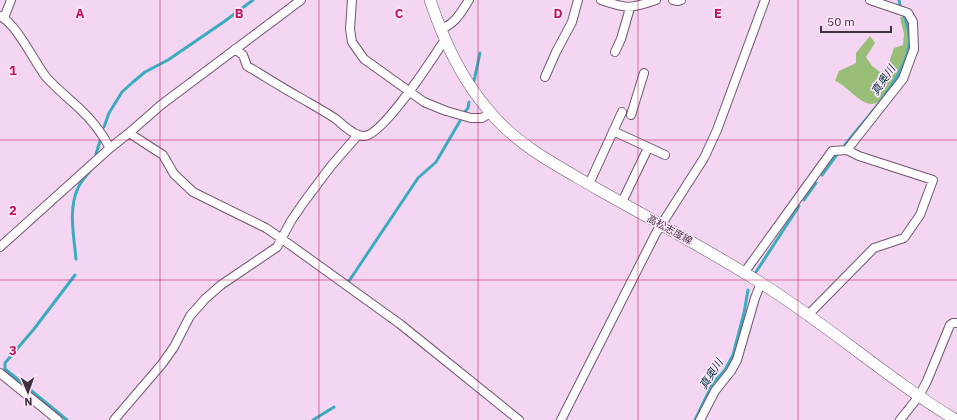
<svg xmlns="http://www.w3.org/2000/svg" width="957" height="420" font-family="'IBM Plex Sans','Noto Sans JP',sans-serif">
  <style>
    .forest { fill: #99be78 }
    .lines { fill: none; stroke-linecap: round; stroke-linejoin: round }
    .stream { stroke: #3cabc0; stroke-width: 3 }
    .minor-casing { stroke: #70576f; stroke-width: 10 }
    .secondary-casing { stroke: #70576f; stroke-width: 12 }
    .minor { stroke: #fff; stroke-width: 8 }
    .secondary { stroke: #fff; stroke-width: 11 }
    .grid { fill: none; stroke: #c2185b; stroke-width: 1; stroke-opacity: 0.55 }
    .labels { text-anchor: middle; stroke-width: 3.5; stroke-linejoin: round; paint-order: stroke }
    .street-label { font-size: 10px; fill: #3e323d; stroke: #fee5fc }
    .water-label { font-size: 11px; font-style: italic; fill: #00353e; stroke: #fee5fc }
    .grid-label { font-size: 13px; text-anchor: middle; font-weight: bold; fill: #c2185b; stroke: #fee5fc; stroke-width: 3.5; stroke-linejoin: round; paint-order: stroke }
  </style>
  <rect width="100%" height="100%" fill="#f4d6f2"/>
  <path class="forest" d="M 907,16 C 911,26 913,38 911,49 C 909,64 888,105 871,104 C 857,102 848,86 835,81 L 839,71 L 856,63 L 856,53 L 870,36 L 875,43 L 866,57 L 872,66 L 881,73 L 887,68 L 894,48 L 903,45 L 904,34 L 900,17 Z"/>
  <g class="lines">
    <path class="stream" d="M 899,0 L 900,6
      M 474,81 L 480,53
      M 464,113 L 468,108 L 469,102
      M 104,127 L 109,113 L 122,92 L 133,82 L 145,72 L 168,60 L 225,21 L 253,0
      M 845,145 C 865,119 905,78 909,45 C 911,36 907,24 904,15
      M 96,154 L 100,141
      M 822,175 L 838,153
      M 804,200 L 816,183
      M 76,259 C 74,237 68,209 78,188 C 81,181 86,176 91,170
      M 756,272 L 799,206
      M 349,281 L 418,178 L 436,162 L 460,121
      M 67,420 L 5,369 L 5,363 L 34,329 L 75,275
      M 313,420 L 334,407
      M 695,420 L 713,383 L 725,370 L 733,355 L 744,313 L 748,290"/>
    <defs>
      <path id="minor" d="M 352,0 L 350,29 L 352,42 L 364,59 L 424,102 L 446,111 L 471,118 L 482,118 L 490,113
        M 601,0 C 627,9 630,9 656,0
        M 673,0 L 678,1 L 681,0
        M 0,16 C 16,23 35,63 46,77 C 56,88 67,97 78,107 C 90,118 102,133 110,148
        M 4,18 L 11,0
        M 440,29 C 455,25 461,12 469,0
        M 235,49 L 243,55 L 247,66 C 264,76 281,87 299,97 C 311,104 324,111 336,119 C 343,125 354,136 364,136 C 382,136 431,61 442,44 L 445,41
        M 615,52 L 621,39 L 630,8
        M 545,77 L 556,52 L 572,22 L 578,0
        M 631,115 L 644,73
        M 613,131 L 665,155
        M 129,133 L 163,155 L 174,174 L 193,192 L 266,228 L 282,239 L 400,324 L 519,420
        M 847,150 L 903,79 L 914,49 L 913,22 L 908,13 L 870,0
        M 589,184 L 622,112
        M 622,202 L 648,148
        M 0,247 L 110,148 L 129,133 L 161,105 L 301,0
        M 744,273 L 832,151 L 847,150 L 859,156 L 933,180 L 920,215 L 904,238 L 874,248 L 809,314
        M 0,373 L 58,420
        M 114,420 L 162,364 L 174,347 L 190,316 L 205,299 L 221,285 L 277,247 L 291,221 L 304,202 L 331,166 L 358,135
        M 561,420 L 656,233 L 704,158 L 717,130 L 765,0
        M 700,420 L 715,391 L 731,371 L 737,360 L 755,298 L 761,283
        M 900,420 L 919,396 L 927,381 L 950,325 L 953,323 L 957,323"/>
      <path id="secondary" d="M 430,0 C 444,41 461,79 490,112 C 519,147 560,167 599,190 C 653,220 708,250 761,283 C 828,325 888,379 956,420"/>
    </defs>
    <use href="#minor" class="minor-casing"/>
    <use href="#secondary" class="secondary-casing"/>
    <use href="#minor" class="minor"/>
    <use href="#secondary" class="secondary"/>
  </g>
  <path class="grid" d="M 160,0 L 160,420M 319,0 L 319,420M 478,0 L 478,420M 638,0 L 638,420M 798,0 L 798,420M 0,140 L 957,140M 0,280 L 957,280"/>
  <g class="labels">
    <g class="street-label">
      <text transform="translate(670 229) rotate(29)" y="4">高松志度線</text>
    </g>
    <g class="water-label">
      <text transform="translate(883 80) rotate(-56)" y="4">真奥川</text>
      <text transform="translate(711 374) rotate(-57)" y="4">真奥川</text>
    </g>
  </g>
  <g class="grid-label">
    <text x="80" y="18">A</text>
    <text x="239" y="18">B</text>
    <text x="399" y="18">C</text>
    <text x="558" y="18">D</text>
    <text x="718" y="18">E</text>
    <text x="13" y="75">1</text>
    <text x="13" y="215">2</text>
    <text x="13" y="355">3</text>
  </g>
  <g transform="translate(28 392) rotate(178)" stroke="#fee5fc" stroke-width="3" paint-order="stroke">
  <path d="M0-3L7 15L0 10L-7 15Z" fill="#3e323d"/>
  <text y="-6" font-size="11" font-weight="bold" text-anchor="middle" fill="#3e323d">N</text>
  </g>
  <path d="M821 26v6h70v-6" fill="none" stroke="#3e323d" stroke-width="2"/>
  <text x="827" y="26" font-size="12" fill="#3e323d" stroke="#fee5fc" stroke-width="3" paint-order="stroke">50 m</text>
</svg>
